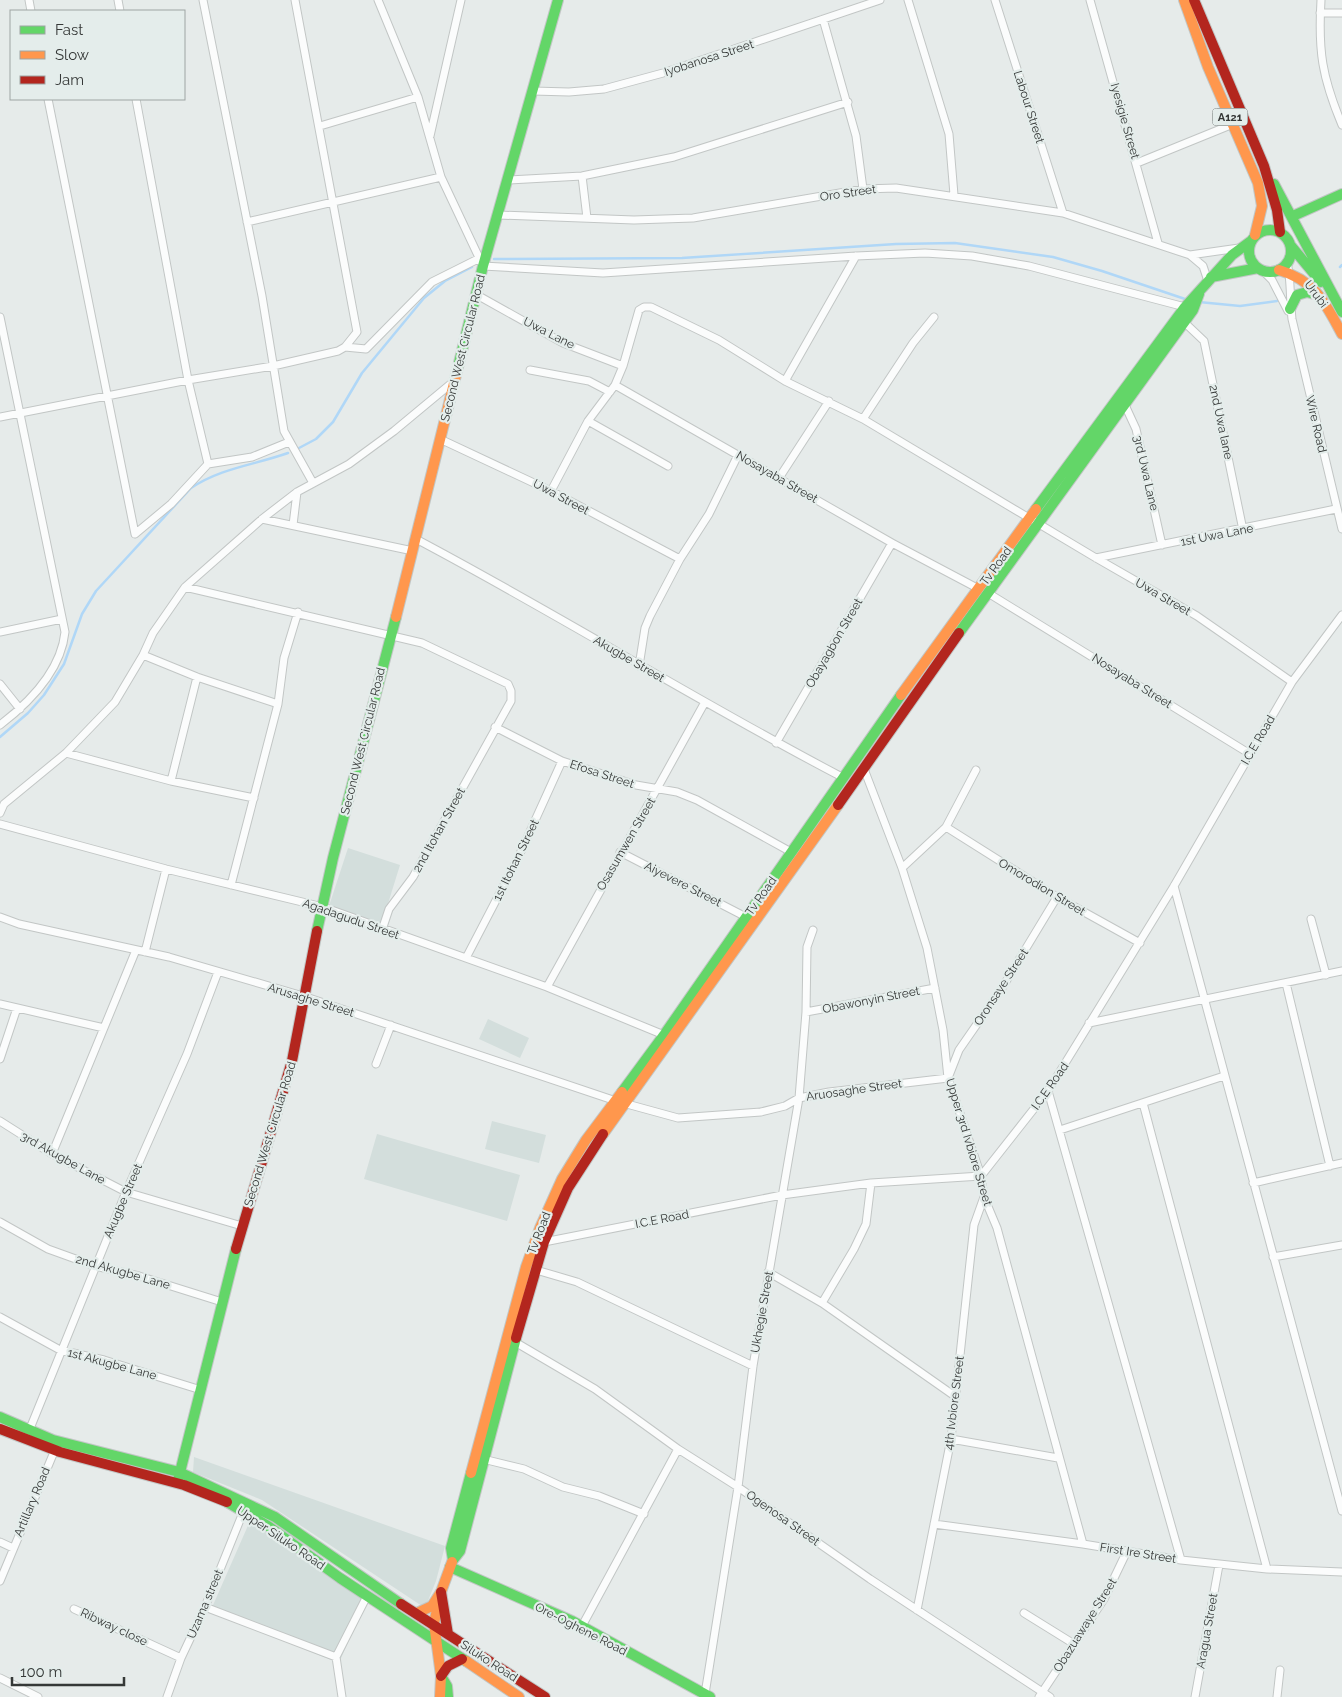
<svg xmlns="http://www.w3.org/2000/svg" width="1342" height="1697" font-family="Raleway,sans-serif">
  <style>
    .built { fill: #d3dedc }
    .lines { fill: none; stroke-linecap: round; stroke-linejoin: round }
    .stream { stroke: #b0d7f7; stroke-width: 2.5 }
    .street-casing { stroke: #c2c6c5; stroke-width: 9 }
    .fast-casing { stroke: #c2c6c5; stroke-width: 12 }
    .slow-casing { stroke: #c2c6c5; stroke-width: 12 }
    .jam-casing { stroke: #c2c6c5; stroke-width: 12 }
    .street { stroke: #fbfcfc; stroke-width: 7 }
    .fast { stroke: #63d668; stroke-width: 10 }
    .slow { stroke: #ff974d; stroke-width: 10 }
    .jam { stroke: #b3261e; stroke-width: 10 }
    .labels { text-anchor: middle; stroke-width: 4.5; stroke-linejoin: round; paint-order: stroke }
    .shield { fill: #e4edeb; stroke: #6a6e6d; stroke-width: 1 }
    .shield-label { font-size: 11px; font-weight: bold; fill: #353837 }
    .street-label { font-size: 12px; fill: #353837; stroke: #e4edeb }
  </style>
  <rect width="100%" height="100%" fill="#e6ebea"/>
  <path class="built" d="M 348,848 L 400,865 L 382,923 L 329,906 Z
    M 488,1019 L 529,1038 L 520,1058 L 479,1039 Z
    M 492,1121 L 546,1135 L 539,1163 L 485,1149 Z
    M 377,1134 L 520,1175 L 507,1221 L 364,1179 Z
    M 194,1457 L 445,1546 L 436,1581 L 425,1608 L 262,1500 L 193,1472 Z
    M 250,1521 L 366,1600 L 339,1663 L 210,1612 Z"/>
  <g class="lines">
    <path class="stream" d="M 494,259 L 682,258 L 896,244 L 955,243 L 1053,257 L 1102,271 L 1185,299
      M 1340,267 L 1342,265
      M 1199,302 L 1240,306 L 1277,301
      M 299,448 L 316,439 L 333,422 L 362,373 L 424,298 L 445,281 L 472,267
      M 0,737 L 28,713 L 44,695 L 64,664 L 82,614 L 96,591 L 191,488 C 221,468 254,465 288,453"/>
    <defs>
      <path id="street" d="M 29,0 L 31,11
        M 118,0 L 120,11
        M 203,0 L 262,296 L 284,431 L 313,483
        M 378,0 L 418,97 L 441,177 L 483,266 L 603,273 L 856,256 L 925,253 L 972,256 L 1029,266 L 1185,307
        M 908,0 L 949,134 L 954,195
        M 995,0 L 1063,213
        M 1090,0 L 1158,243
        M 1321,0 C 1318,51 1322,77 1342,125
        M 1320,13 L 1342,13
        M 823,19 L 856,136 L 863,189
        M 533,91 L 569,92 L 604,89 L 663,73 L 880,0
        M 48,99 L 135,534 L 171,504 L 208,464 L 252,457 L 289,442
        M 136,99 L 188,380 L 208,464
        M 320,126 L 418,97
        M 430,136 L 461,0
        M 1137,163 L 1233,124
        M 582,176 L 587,218
        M 509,180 L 582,176 L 674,157 L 848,102
        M 499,215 L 634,220 L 693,218 L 863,189 L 896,188 L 1063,213 L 1190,255 L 1203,266 L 1208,281
        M 247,222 L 441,177
        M 1190,255 L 1239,248
        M 1287,263 C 1291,276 1290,302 1292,319 L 1342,529
        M 1263,271 L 1272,280 L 1288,311
        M 477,295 L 563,343 L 623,366
        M 0,317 L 65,632 C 61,671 30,702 0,725
        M 1184,322 L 1204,341 L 1243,530
        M 345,347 L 366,349 L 432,282 L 478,259
        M 530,370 L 589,381 L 610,392
        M 785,381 L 856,256
        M 615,385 L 623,366 L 639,310 L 644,307 L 651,307 L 719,340 L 785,381 L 863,419 L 1096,558 L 1197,616 L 1292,682
        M 1124,403 L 1136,429 L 1162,545
        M 0,417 L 188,380 L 273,366 L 338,351 L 345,347 L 357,332 L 295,0
        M 863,419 L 913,343 L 934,317
        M 588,421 L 668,466
        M 440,439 L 551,491 L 680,559
        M 779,478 L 829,401
        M 551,491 L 588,421 L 615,385 L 892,543 L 979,589
        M 262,519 L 413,551
        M 293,525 L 297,492
        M 416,539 C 560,615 698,702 842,777
        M 1096,558 L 1336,509
        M 185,587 L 422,643 L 508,684 L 511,691 L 511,701 L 413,877 L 389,909 L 382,930
        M 988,593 L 1250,754
        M 0,632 L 62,619
        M 143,655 L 197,677 L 278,704
        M 639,666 L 645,628 L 650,616 L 680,559 L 709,514 L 738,455
        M 0,684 L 20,709
        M 495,727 L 562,761 L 636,785 L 677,792 L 697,800 L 791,852
        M 776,743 L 892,543
        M 66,753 L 171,781 L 254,798
        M 864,769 L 902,868 L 927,948 L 943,1030 L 948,1078 L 981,1176 L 984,1197 L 997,1228 L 1083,1544
        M 171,781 L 197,677
        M 0,813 L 4,804 L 66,753 L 115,702 L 143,655 L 153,633 L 185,587 L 262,519 L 297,492 L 349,464 L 394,431 L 453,382
        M 0,824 L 166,869 L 323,907 L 547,987 L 664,1035
        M 946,827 L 1057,897 L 1140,943
        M 620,852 L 746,917
        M 902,868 L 946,827 L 976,770
        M 231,885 L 278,704 L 284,658 L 298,612
        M 1174,886 L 1342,1511
        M 0,917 L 19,924 L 169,957 L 303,996 L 616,1101 L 678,1118 L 761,1112 L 785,1106 L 799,1098 L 829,1092 L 948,1078 L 959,1050 L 1002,988 L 1057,897
        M 1311,919 L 1326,975
        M 145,952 L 166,869
        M 466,958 L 518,858 L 562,761
        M 1286,983 L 1330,1166
        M 547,987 L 705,702
        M 0,1004 L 104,1028
        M 806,1012 L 935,988
        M 1089,1023 L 1342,971
        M 0,1059 L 17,1008
        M 376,1064 L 391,1025
        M 1048,1091 L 1181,1560
        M 1143,1103 L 1267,1569
        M 0,1121 L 52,1154 L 126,1192 L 242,1226
        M 1060,1130 L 1224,1076
        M 52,1154 L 136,950
        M 1253,1183 L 1342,1163
        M 0,1222 L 48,1249 L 95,1266 L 139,1276 L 222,1302
        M 544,1242 L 782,1195 L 871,1183 L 981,1176 L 1048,1091 L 1174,886 L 1292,682 L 1342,615
        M 1273,1257 L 1342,1245
        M 536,1270 L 577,1282 L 753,1366
        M 768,1272 L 822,1303 L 956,1397
        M 822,1303 L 854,1249 L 866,1224 L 871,1183
        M 0,1317 L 60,1350 L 104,1360 L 201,1390
        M 515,1342 L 595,1389 L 678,1449 L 738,1487 L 870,1579 L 1050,1697
        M 29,1431 L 126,1192 L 187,1054 L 218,972
        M 951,1439 L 1058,1458
        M 483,1459 L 524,1469 L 563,1487 L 599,1496 L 644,1514
        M 934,1524 L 1083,1544 L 1181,1560 L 1267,1569 L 1342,1572
        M 0,1542 L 13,1548
        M 0,1581 L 54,1452
        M 205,1607 L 336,1657
        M 74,1609 L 181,1658
        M 917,1610 L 951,1439 L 974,1225 L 984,1197
        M 1024,1613 L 1074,1644
        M 582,1626 L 678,1449
        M 0,1678 L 38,1697
        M 705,1694 L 738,1487 L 753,1366 L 799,1098 L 806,1012 L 807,947 L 813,930
        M 167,1697 L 181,1658 L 205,1607 L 244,1510
        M 342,1697 L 336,1657 L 367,1596
        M 1039,1697 L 1104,1599 L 1127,1551
        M 1195,1697 L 1219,1565
        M 1277,1697 L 1280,1670"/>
      <path id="fast" d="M 1274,184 L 1342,312
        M 1293,216 L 1342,194
        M1249 251a21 21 0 1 1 42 0a21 21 0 1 1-42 0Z
        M 1291,246 L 1321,282
        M 1211,277 L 1258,268
        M 1290,309 L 1297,295 L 1307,292 L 1318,295
        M 457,371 L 483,266 L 558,0
        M 1036,509 L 1185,307 L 1232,255 L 1251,241
        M 959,633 L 1193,310 L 1199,294
        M 317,931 L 333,858 L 396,617
        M 622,1092 L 664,1035 L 901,695
        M 0,1417 L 53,1440 L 179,1472 L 275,1517 L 401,1604
        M 471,1473 L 451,1548 L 453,1560 L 460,1551 L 516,1338
        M 178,1480 L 236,1249
        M 227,1502 L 268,1526 L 340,1578 L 466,1661
        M 450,1567 L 572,1621 L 710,1697
        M 441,1676 L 447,1686 L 448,1697"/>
      <path id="slow" d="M 1184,0 L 1208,67 L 1258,183 L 1262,206 L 1255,235
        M 1279,270 C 1316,281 1325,303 1342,334
        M 396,617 L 457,371
        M 901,695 L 1036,509
        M 603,1134 L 838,805
        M 471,1473 L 526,1267 L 540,1228 L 562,1179 L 586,1140 L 622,1092
        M 417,1613 L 432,1606 L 441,1592
        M 466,1661 L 519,1697
        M 440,1697 L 441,1676 L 434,1623 L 441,1592 L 452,1562"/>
      <path id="jam" d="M 1194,0 L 1264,166 L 1277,210 L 1280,232
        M 838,805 L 959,633
        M 236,1249 L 292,1061 L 317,931
        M 516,1338 L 544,1242 L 568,1188 L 603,1134
        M 0,1429 L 60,1452 L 184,1485 L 227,1502
        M 441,1592 L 448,1634
        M 401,1604 L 545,1697
        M 441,1676 L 448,1666 L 462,1659"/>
    </defs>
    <use href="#street" class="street-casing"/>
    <use href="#fast" class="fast-casing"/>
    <use href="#slow" class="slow-casing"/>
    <use href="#jam" class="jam-casing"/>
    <use href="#street" class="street"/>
    <use href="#fast" class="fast"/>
    <use href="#slow" class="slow"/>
    <use href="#jam" class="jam"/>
  </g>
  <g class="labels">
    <rect class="shield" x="1212.5" y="108.5" width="35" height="17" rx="4"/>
    <g class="shield-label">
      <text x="1230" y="121">A121</text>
    </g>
    <g class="street-label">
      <text transform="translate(709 58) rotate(-18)" y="4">Iyobanosa Street</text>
      <text transform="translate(1029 107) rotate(72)" y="4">Labour Street</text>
      <text transform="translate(1125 121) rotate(74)" y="4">Iyesigie Street</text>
      <text transform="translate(848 193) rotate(-8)" y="4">Oro Street</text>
      <text transform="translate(1316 294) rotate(53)" y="4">Urubi</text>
      <text transform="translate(549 333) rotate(27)" y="4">Uwa Lane</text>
      <text transform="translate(463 348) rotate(-76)" y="4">Second West Circular Road</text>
      <text transform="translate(1221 422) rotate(78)" y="4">2nd Uwa lane</text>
      <text transform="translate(1316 424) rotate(77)" y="4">Wire Road</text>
      <text transform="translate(1146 473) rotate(77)" y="4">3rd Uwa Lane</text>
      <text transform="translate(777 477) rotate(30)" y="4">Nosayaba Street</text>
      <text transform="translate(561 497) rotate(28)" y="4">Uwa Street</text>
      <text transform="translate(1217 535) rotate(-11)" y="4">1st Uwa Lane</text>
      <text transform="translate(996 566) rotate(-54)" y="4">Tv Road</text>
      <text transform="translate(1163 597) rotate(30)" y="4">Uwa Street</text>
      <text transform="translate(834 643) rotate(-60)" y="4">Obayagbon Street</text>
      <text transform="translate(629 659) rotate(30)" y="4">Akugbe Street</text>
      <text transform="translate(1132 681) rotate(32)" y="4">Nosayaba Street</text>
      <text transform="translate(1258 740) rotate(-60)" y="4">I.C.E Road</text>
      <text transform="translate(363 741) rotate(-76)" y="4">Second West Circular Road</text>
      <text transform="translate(602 774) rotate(18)" y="4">Efosa Street</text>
      <text transform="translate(439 830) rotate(-61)" y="4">2nd Itohan Street</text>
      <text transform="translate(626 844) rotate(-60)" y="4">Osasumwen Street</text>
      <text transform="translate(516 860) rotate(-64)" y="4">1st Itohan Street</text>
      <text transform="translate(683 884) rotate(27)" y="4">Aiyevere Street</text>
      <text transform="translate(1042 887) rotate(31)" y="4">Omorodion Street</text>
      <text transform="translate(761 896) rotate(-55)" y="4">Tv Road</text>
      <text transform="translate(351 919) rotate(19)" y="4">Agadagudu Street</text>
      <text transform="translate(1001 987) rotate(-57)" y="4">Oronsaye Street</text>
      <text transform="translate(311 1000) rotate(17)" y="4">Arusaghe Street</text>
      <text transform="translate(871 1000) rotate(-11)" y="4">Obawonyin Street</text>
      <text transform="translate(1050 1086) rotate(-55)" y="4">I.C.E Road</text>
      <text transform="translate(854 1090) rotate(-8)" y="4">Aruosaghe Street</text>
      <text transform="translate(270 1134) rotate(-73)" y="4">Second West Circular Road</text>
      <text transform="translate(969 1142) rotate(73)" y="4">Upper 3rd Ivbiore Street</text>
      <text transform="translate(63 1158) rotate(29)" y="4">3rd Akugbe Lane</text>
      <text transform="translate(123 1201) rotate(-67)" y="4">Akugbe Street</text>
      <text transform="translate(662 1219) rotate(-11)" y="4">I.C.E Road</text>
      <text transform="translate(539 1233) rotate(-69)" y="4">Tv Road</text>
      <text transform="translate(123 1272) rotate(16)" y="4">2nd Akugbe Lane</text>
      <text transform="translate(762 1312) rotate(-80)" y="4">Ukhegie Street</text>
      <text transform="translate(112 1364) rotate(15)" y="4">1st Akugbe Lane</text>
      <text transform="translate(954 1403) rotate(-83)" y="4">4th Ivbiore Street</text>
      <text transform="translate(32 1502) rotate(-67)" y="4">Artillary Road</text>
      <text transform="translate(783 1518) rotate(35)" y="4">Ogenosa Street</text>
      <text transform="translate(281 1538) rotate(34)" y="4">Upper Siluko Road</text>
      <text transform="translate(1138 1553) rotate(9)" y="4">First Ire Street</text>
      <text transform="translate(205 1604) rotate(-67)" y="4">Uzama street</text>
      <text transform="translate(1085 1625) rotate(-58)" y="4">Obazuawaye Street</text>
      <text transform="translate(114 1627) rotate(25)" y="4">Ribway close</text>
      <text transform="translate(581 1629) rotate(27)" y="4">Ore-Oghene Road</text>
      <text transform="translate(1207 1631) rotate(-80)" y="4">Aragua Street</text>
      <text transform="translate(489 1661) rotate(33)" y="4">Siluko Road</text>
    </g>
  </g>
  <rect x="10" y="10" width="175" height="90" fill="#e4edeb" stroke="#9ea5a3"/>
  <rect x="20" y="26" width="25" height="8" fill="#63d668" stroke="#9ea5a3"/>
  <text x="55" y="35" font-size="15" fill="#353837">Fast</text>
  <rect x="20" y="51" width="25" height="8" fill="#ff974d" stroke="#9ea5a3"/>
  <text x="55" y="60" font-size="15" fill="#353837">Slow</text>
  <rect x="20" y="76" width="25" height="8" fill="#b3261e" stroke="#9ea5a3"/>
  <text x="55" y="85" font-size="15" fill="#353837">Jam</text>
  <path d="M12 1677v8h112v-8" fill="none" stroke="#353837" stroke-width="2.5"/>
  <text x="20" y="1677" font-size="15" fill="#353837" stroke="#e4edeb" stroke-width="4" paint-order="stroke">100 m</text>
</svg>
